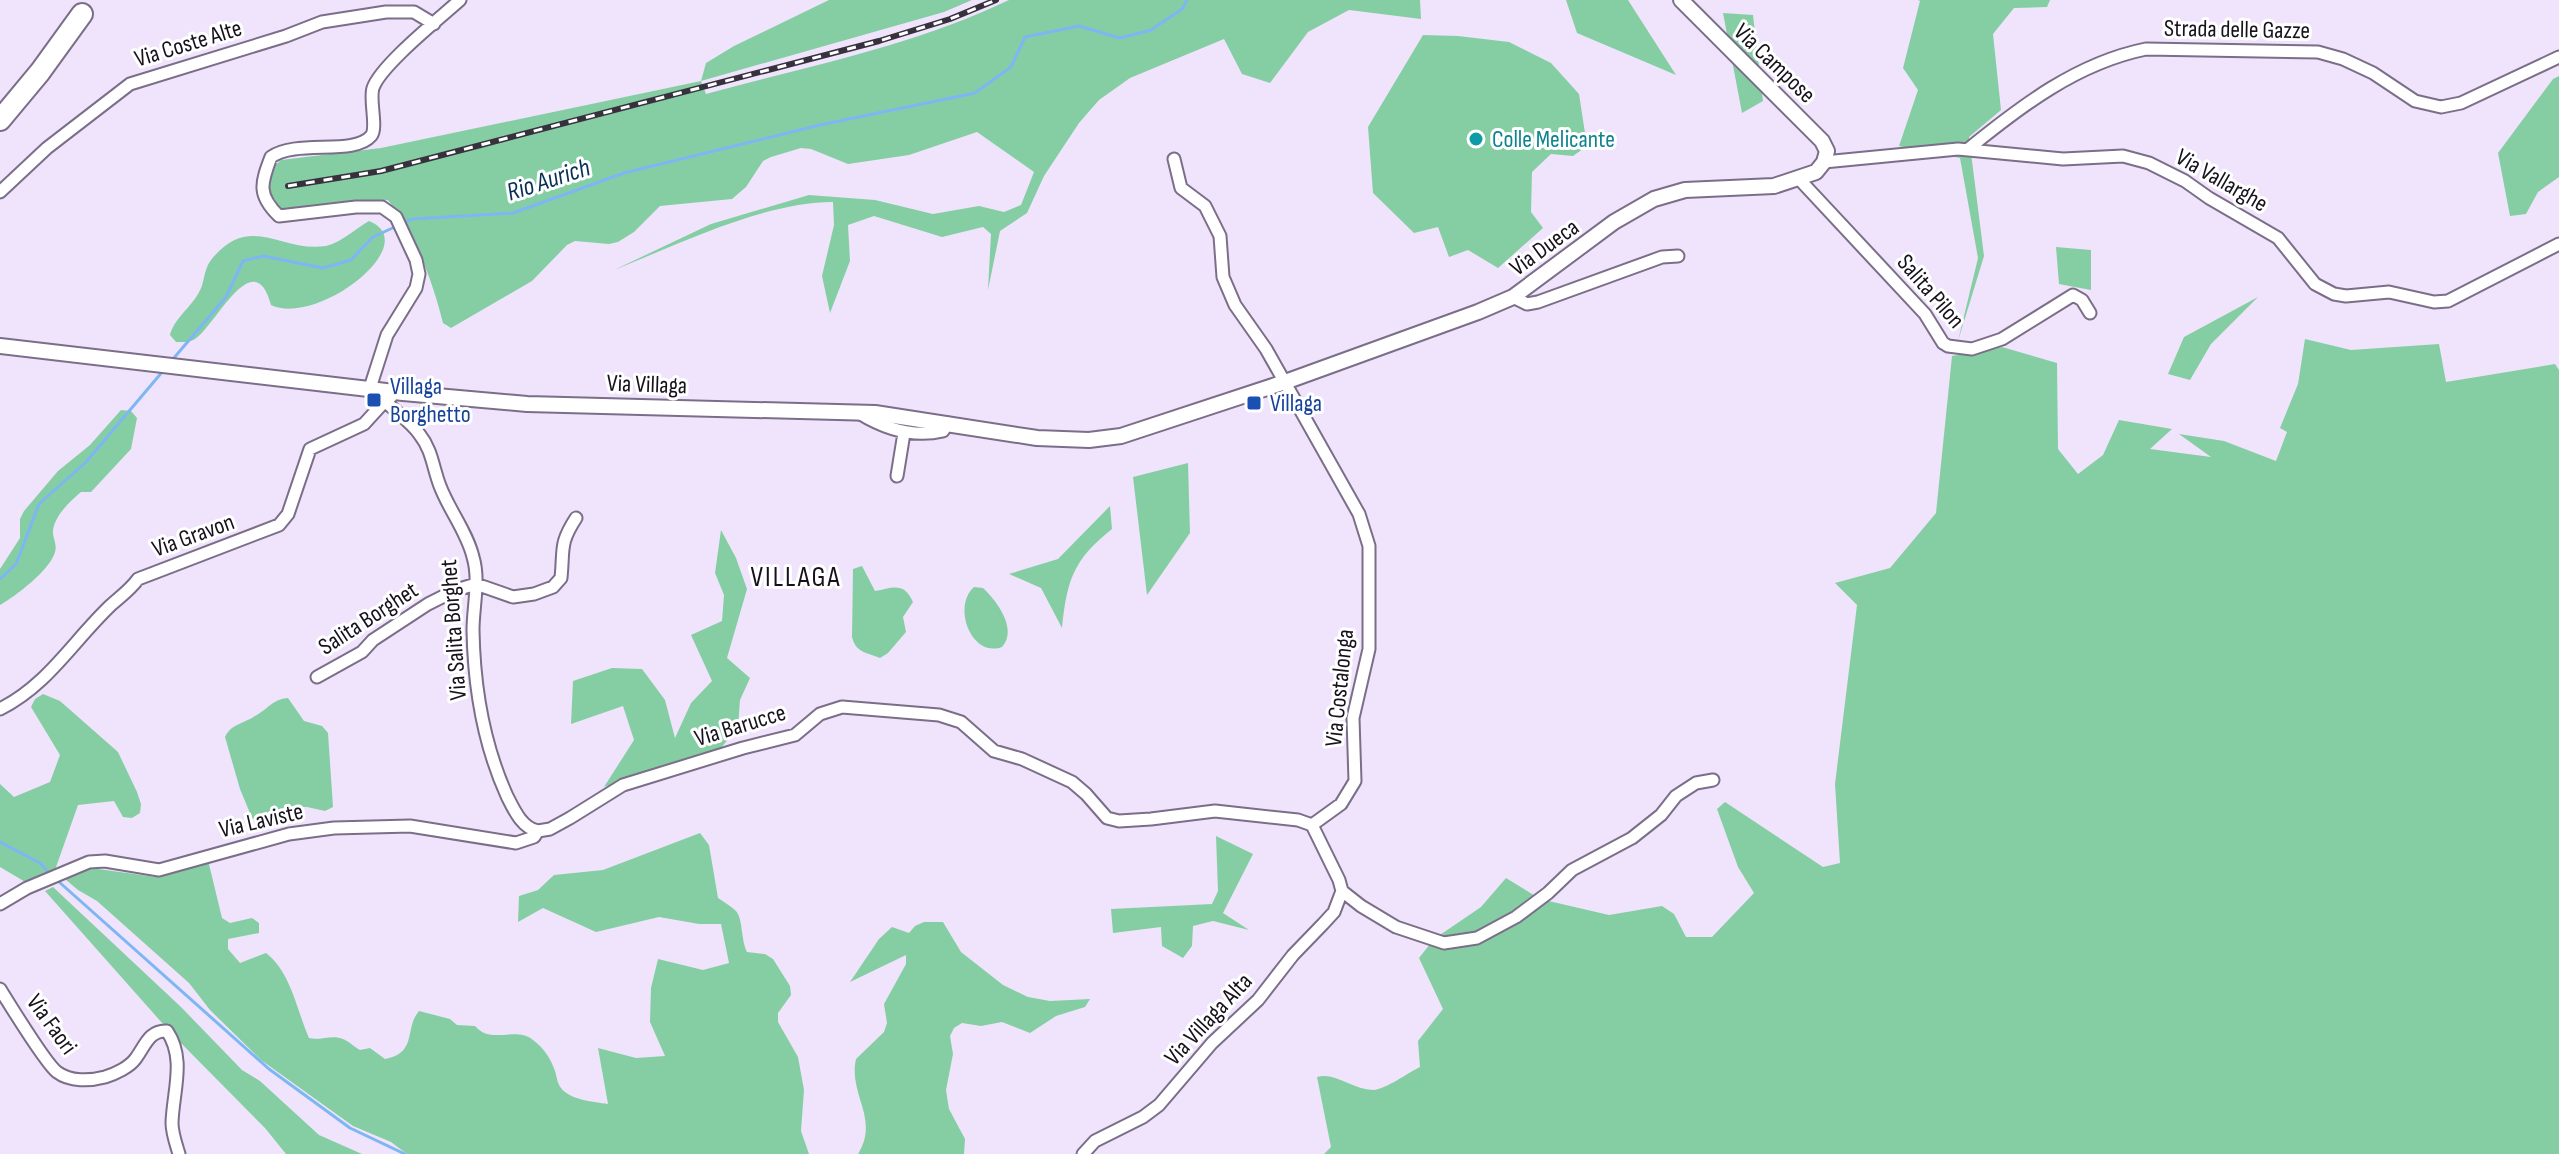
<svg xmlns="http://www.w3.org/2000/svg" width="2559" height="1154" font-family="'Sofia Sans Condensed',sans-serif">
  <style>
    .green { fill: #85cea4 }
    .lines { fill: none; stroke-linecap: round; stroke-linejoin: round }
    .stream { stroke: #7eb6f4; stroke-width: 3 }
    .minor-casing { stroke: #7b6e88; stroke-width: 15 }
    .tertiary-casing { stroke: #7b6e88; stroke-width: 18 }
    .trunk-casing { stroke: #7b6e88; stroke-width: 24 }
    .minor { stroke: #fff; stroke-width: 11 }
    .tertiary { stroke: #fff; stroke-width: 14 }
    .trunk { stroke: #fff; stroke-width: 20 }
    .rail-casing { stroke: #37313e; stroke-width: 6 }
    .rail { stroke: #fff; stroke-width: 3; stroke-dasharray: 9; stroke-linecap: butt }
    .culture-dot { fill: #0f9aa8; stroke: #fff; stroke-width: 3 }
    .transit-dot { fill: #1a4fb4; stroke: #fff; stroke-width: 3 }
    .labels { text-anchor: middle; stroke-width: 6; stroke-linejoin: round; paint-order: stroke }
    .street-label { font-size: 24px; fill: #16111b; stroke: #fff }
    .culture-label { font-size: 24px; fill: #0d838f; stroke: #fff; text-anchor: start }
    .transit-label { font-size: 24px; fill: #164399; stroke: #fff; text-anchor: start }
    .water-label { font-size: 26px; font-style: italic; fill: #073057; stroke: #fff }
    .quarter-label { font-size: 28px; letter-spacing: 2px; fill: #16111b; stroke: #fff }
  </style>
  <rect width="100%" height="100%" fill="#efe4fc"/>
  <path class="green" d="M 829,0 L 972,0 L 944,12 L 701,81 L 706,94 C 808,66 913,46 1009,0 L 1420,0 L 1421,19 L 1349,10 L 1308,32 L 1270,83 L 1242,74 L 1224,39 L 1130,78 L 1099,100 L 1079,123 L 1044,176 L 1027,213 L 1000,231 L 988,290 L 991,234 L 983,227 L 942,237 L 874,216 L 848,225 L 850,261 L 830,313 L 822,276 L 834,225 L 833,202 C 764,202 679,244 614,270 L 711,224 L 809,195 L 875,200 L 933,214 L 979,206 L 1004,212 L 1021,205 L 1034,172 L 977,132 L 909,155 L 848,164 L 811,149 L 801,148 L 771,157 L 763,161 L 746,187 L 732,199 L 660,206 L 634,232 L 618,242 L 609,244 L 575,241 L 567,245 L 532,281 L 451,328 L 443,323 C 432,279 416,237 388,200 L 281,210 L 269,191 L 271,169 L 281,160 L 381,148 L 701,81 L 706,63 L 734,46 Z
    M 1566,0 L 1628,0 L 1676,75 L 1577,33 Z
    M 1918,0 L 2050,0 L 2047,7 L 2014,8 L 1993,34 L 2001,110 L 1969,137 L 1984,256 L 1958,341 L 1978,258 L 1960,158 L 1899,146 L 1918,90 L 1903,68 L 1920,1 Z
    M 1723,13 L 1753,15 L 1763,101 L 1742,113 Z
    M 1423,35 L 1458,36 L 1509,42 L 1551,63 L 1579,94 L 1587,146 L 1573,156 L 1551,154 L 1532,172 L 1531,212 L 1543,228 L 1498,268 L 1468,250 L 1449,257 L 1438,227 L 1414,233 L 1373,193 L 1368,127 Z
    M 2559,76 L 2559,177 L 2538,192 L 2526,214 L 2510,216 L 2498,153 L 2553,79 Z
    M 369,221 C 425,243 318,327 271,305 C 254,242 216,325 195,339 C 190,343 181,342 176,342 L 170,335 C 174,319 190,308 198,294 C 205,284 203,270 211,260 C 250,211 280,253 326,246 C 341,243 356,228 369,221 Z
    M 2056,247 L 2091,250 L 2091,290 L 2059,284 Z
    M 2258,297 L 2211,344 L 2190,380 L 2168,374 L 2184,337 Z
    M 2305,339 L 2351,350 L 2439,344 L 2446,382 L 2555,364 L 2559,370 L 2559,1154 L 1324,1154 L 1331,1147 L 1317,1077 C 1336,1072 1353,1090 1373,1090 C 1387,1089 1407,1073 1420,1067 L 1418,1041 L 1443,1009 L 1419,958 L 1434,939 L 1481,907 L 1506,878 L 1540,899 L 1609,915 L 1662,906 L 1674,914 L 1686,937 L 1712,937 L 1754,893 L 1738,867 L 1717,809 L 1725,802 L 1823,867 L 1840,863 L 1835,784 L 1857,605 L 1835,583 L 1890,568 L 1936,513 L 1952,356 L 2002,347 L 2057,363 L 2058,449 L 2078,474 L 2103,455 L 2119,420 L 2172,429 L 2150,449 L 2211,457 L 2179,434 L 2224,441 L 2276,461 L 2287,432 L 2280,428 L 2298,384 Z
    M 121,410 L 131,411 L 137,418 L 131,449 L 91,492 L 81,492 C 70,501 52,518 53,534 C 54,541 57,545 55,552 C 51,569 15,597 0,605 L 0,569 L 20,538 L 20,519 L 24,511 L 58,471 L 90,445 Z
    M 1188,463 L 1190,533 L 1147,595 L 1133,477 Z
    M 1110,506 L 1112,529 C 1073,560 1067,580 1062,628 L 1041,588 L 1009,574 L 1058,559 Z
    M 721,530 L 736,558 L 747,589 L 727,658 L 750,678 L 740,700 L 738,727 L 721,748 L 604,787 L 634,740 L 623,706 L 571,724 L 573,681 L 612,668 L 642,669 L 665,700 L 675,738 L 691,703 L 712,681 L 691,635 L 722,621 L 724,595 L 715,573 Z
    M 862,566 L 875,591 C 892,588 904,581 913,602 L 903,617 L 906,632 L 888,653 L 880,658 C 866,652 856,653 852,637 L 853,569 Z
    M 974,587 L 983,588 C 997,601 1018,629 1002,647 C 971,658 952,606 974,587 Z
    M 43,694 L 60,701 L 118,752 L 137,792 L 141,804 L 140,813 L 132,818 L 123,817 L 114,801 L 78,805 L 55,870 L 27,883 L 0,867 L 0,784 L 14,797 L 50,782 L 60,755 L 31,707 L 35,699 Z
    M 288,698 L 304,721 L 322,726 L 328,733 L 333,807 L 325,811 L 307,807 L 297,807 L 274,822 L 259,821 L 252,818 L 240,789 L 225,737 C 231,724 243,724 255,716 C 268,709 273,699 288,698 Z
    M 700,833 L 709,845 L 718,898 C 724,902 731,906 736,911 C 743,919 741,940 747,952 L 765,954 L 773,959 L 790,986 L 791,995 L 778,1013 L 778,1022 L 798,1057 L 804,1090 L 801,1131 L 809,1154 L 407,1154 L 391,1142 L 353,1126 L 261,1060 L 210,1010 L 189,983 L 97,901 L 78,890 L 59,874 L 91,868 L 156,877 L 187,869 L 208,860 L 222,918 L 230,923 L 252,918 L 259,923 L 259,933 L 228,939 L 228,949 L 240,963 L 266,953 C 291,972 297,1011 309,1038 C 320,1041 332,1034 343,1039 C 349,1041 354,1047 360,1050 L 370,1048 L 385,1059 C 418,1053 404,1028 419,1011 L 450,1019 L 457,1025 L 475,1026 C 491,1045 515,1026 533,1040 C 544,1048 551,1059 555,1071 C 557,1077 557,1083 561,1088 C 570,1100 594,1102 608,1104 L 598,1048 L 636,1058 L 665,1056 L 650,1022 L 651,988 L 658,959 L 703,970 L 729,963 L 721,924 L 699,924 L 659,917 L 596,932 L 543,908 L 518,922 L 519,896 L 538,890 L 554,875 L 603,870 Z
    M 1216,836 L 1253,854 L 1223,913 L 1249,930 L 1213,921 L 1193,926 L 1192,946 L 1183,958 L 1162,946 L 1161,927 L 1113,933 L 1111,909 L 1212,904 L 1218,891 Z
    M 53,887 L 181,1007 L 242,1070 L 260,1081 L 319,1135 L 362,1154 L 286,1154 L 265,1128 L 171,1033 L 45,891 Z
    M 924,922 L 943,922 L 961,952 L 1003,985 L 1028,997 L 1050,1001 L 1090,999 L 1085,1007 L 1056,1016 L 1030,1033 L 1002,1022 L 981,1026 L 962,1023 L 954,1028 L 950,1036 L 953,1054 L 946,1090 L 949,1109 L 965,1139 L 964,1154 L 858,1154 C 880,1118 848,1095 856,1059 L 884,1032 L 887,1023 L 884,1004 L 906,964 L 906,955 L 850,982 L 879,939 L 892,927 L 909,933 L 915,926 Z"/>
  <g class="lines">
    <path class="stream" d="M 173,359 L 226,297 L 243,261 L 263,256 L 323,268 L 351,260 L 373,237 L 412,219 L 513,213 L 624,173 L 820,125 L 975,93 L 1011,67 L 1025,37 L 1079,26 L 1120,38 L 1151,30 L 1182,9 L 1187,0
      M 0,579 L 16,564 L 39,504 L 86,462 L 163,371
      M 0,842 L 40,863 L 49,873
      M 58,881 L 269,1069 L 350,1128 L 405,1154"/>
    <defs>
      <path id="minor" d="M 1967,150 C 2021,106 2077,63 2146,49 L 2318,52 L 2343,59 L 2373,73 L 2415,101 L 2441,107 L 2461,103 L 2559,57
        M 1174,159 L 1181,188 L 1205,206 L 1220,236 L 1223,277 L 1235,305 L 1266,349 L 1359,514 L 1369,546 L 1369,649 L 1353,718 L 1355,781 L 1341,804 L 1312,825
        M 1824,162 L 1958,149 L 2063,159 L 2123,156 L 2149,163 L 2185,181 L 2209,198 L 2278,238 L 2315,284 L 2334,294 L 2346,296 L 2389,292 L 2434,302 L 2448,301 L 2559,244
        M 1800,180 L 1925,314 L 1943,343 L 1948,346 L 1972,349 L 2002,339 L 2073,295 L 2082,300 L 2090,313
        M 0,192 L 47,148 L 130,84 L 286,36 L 322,22 L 386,12 L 414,12 L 434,24
        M 1513,297 L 1527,304 L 1538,302 L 1662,257 L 1678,256
        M 370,388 L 387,335 L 416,288 L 419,274 L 416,260 L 396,217 L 382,207 L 356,207 L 279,216 C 257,195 261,183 271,157 C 296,139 354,156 371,136 C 378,128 369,100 373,88 C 381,65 440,18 460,0
        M 391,397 L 385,401 C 396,412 411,422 420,435 C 432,450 433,468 440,486 C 449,510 467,532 473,557 C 480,580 473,607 473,630 C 474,689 483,743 507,796 C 514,810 522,828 538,831
        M 859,413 C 885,429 913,438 943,431 L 948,423
        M 897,476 L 904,433
        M 317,677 L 362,652 L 373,640 L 428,604 L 456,590 L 476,584 L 513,597 L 534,594 L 553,587 L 561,578 C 564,549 559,544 576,518
        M 0,709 C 48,685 73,641 111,605 C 121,596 130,590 138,579 L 279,525 L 288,514 L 310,449 L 364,424 L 385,401
        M 1312,825 L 1339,880 L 1342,891 L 1361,906 L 1396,927 L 1444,943 L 1477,938 L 1516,917 L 1548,893 L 1572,870 L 1632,838 L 1661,815 L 1676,796 L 1696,783 L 1713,780
        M 538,831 L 550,829 L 570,818 L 623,785 L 743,748 L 795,735 L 820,714 L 842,707 L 939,715 L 961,722 L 994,751 L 1022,759 L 1072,782 L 1086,794 L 1107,818 L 1119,821 L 1151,819 L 1215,811 L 1298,820 L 1312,825
        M 0,904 L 27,888 L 89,862 L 105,861 L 159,870 L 289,834 L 334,828 L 410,826 L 516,843 L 534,837 L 538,831
        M 0,989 C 10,1005 46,1064 57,1072 C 70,1082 90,1081 105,1077 C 115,1074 130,1067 136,1058 C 145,1046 149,1030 167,1031 C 186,1059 173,1091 172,1123 C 172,1133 176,1144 179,1154
        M 1083,1154 L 1095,1141 L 1143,1117 L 1159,1105 L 1212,1043 L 1258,1000 L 1293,955 L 1323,924 L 1334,912 L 1342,891"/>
      <path id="tertiary" d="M 0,346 L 403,393 L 527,404 L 875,413 L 1037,438 L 1089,440 L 1121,436 L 1285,382 L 1478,312 L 1513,297 L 1614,222 L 1654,199 L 1685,190 L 1774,186 L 1816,172 L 1824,162 L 1827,151 L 1822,141 L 1681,0"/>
      <path id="trunk" d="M 0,120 L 40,72 L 82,14"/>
    </defs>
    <use href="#minor" class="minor-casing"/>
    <use href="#tertiary" class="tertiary-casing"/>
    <use href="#trunk" class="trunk-casing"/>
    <use href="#minor" class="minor"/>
    <use href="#tertiary" class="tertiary"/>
    <use href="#trunk" class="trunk"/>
    <defs>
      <path id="rail" d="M 288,186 L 381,171 L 879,41 L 950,19 L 996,0"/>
    </defs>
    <use href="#rail" class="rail-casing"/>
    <use href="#rail" class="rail"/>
  </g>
  <circle class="culture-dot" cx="1476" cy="139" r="8"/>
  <g class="transit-dot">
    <rect x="366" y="392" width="16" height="16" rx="4"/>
    <rect x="1246" y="395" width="16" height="16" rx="4"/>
  </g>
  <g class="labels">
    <g class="street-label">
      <text transform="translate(2237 29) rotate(1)" y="8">Strada delle Gazze</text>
      <text transform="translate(188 43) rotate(-17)" y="8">Via Coste Alte</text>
      <text transform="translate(1775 63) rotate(44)" y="8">Via Campose</text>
      <text transform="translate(2222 180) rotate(30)" y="8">Via Vallarghe</text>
      <text transform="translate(1544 247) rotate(-36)" y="8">Via Dueca</text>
      <text transform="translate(1931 291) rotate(49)" y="8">Salita Pilon</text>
      <text transform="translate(647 384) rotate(2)" y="8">Via Villaga</text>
      <text transform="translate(193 535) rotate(-20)" y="8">Via Gravon</text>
      <text transform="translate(368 618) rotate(-33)" y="8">Salita Borghet</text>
      <text transform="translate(453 630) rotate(-94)" y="8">Via Salita Borghet</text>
      <text transform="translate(1339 688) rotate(-84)" y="8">Via Costalonga</text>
      <text transform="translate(740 725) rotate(-17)" y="8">Via Barucce</text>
      <text transform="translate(261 820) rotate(-13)" y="8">Via Laviste</text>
      <text transform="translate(1208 1019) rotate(-47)" y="8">Via Villaga Alta</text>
      <text transform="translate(52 1024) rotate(54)" y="8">Via Faori</text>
    </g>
    <g class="culture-label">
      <text x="1492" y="147">Colle Melicante</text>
    </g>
    <g class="transit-label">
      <text x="390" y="394">Villaga<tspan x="390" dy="28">Borghetto</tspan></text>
      <text x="1270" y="411">Villaga</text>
    </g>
    <g class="water-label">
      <text transform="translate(548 179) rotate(-18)" y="9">Rio Aurich</text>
    </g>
    <g class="quarter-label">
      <text x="796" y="586">VILLAGA</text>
    </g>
  </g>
</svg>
